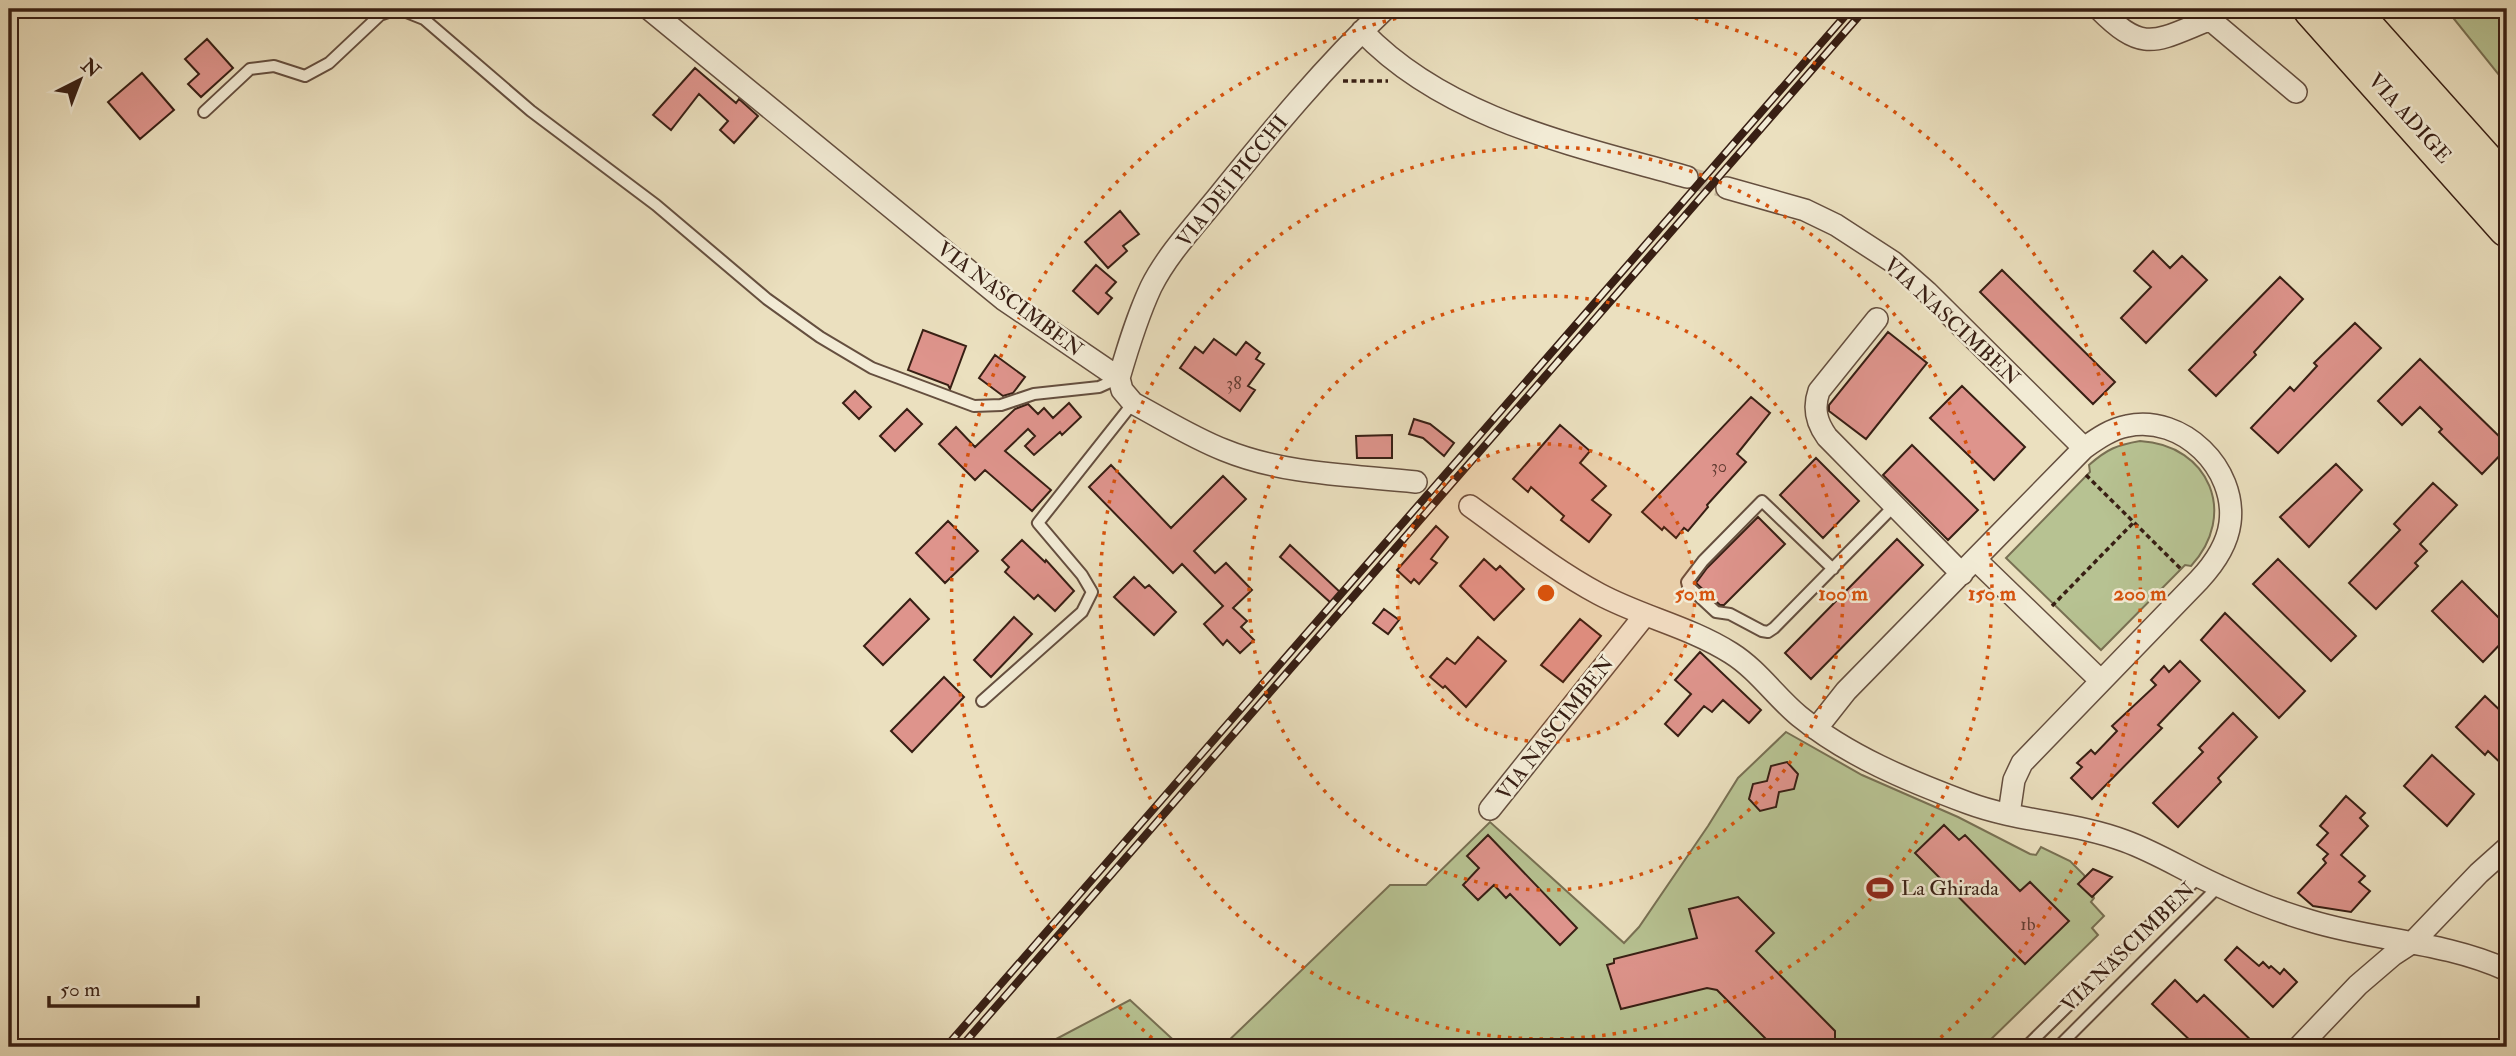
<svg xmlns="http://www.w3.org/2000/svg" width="2516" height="1056" font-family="'IM FELL Double Pica',serif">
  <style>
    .green { fill: #b7c292; stroke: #787053; stroke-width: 2 }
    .building { fill: #de948c; stroke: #381f14; stroke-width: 2 }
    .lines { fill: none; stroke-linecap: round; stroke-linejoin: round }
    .street-tunnel { stroke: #c7b99d; stroke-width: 21; stroke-dasharray: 21 10; stroke-linecap: butt }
    .lane-casing { stroke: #654f3f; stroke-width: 14 }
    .street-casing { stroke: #654f3f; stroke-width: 24 }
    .highway-casing { stroke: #381f14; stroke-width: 40 }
    .path { stroke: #381f14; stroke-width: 3.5; stroke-dasharray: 5 3.5; stroke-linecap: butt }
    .lane { stroke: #f2ebd5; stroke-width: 10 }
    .street { stroke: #f2ebd5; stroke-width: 21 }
    .highway { stroke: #ebe0bf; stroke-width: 37 }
    .rail-casing { stroke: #381f14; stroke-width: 8 }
    .rail { stroke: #f2ebd5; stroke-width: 5; stroke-dasharray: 16; stroke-linecap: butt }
    .ring { fill: none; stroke: #d6530d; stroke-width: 3.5; stroke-dasharray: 3.5 7 }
    .labels { text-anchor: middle; stroke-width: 5; stroke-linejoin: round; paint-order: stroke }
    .number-label { font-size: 18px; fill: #623c32 }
    .street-label { font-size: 21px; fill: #381f14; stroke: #f2ebd5 }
    .poi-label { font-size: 21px; fill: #381f14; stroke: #f2ebd5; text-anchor: start }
    .centre { fill: #d6530d; stroke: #f2ebd5; stroke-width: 3.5 }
    .ring-label { font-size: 21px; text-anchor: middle; font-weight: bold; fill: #d6530d; stroke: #f2ebd5; stroke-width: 5; stroke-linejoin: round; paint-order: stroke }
  </style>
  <rect width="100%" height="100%" fill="#ebe0bf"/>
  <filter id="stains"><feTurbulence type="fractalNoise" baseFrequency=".00286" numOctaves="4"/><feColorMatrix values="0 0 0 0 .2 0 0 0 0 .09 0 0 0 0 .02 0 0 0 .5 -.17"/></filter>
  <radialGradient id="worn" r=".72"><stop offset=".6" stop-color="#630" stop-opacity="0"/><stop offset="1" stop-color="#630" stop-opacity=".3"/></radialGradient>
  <path class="green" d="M 2446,9 L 2507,9 L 2507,85 Z
    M 2140,441 C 2210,445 2238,515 2191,566 L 2185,565 L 2101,650 L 2006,558 L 2090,472 L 2089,465 C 2107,449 2117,445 2140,441 Z
    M 1786,732 L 1862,775 L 1958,817 L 2030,854 L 2036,855 L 2041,847 L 2070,861 L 2084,875 L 2094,898 L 2091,902 L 2104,916 L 2092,928 L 2098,935 L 1983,1047 L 1222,1047 L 1390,885 L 1426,885 L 1490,822 L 1624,943 L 1639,927 L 1708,826 L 1738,778 Z
    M 1130,1000 L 1181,1047 L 1041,1047 Z"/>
  <path class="building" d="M 207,39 L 233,68 L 201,97 L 188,84 L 199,74 L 185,59 Z
    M 695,68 L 736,103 L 739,99 L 758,116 L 734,143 L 720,130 L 728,121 L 699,94 L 671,130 L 653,115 Z
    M 142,73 L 174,110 L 140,139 L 108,102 Z
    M 1120,211 L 1139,234 L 1123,246 L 1127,251 L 1108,268 L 1085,242 Z
    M 2153,251 L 2170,268 L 2182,256 L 2207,280 L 2146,343 L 2121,318 L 2151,287 L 2134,271 Z
    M 1096,265 L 1116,282 L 1106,293 L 1112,298 L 1098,314 L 1073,291 Z
    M 2002,270 L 2115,382 L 2093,404 L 1980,292 Z
    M 2280,277 L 2303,299 L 2254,352 L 2256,355 L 2216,396 L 2189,370 Z
    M 2355,323 L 2381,348 L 2278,453 L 2251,428 L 2290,387 L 2294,391 L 2317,366 L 2314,363 Z
    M 923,330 L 966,346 L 950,389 L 948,385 L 908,370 Z
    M 1888,332 L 1927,363 L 1866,439 L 1829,411 L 1829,405 Z
    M 1214,339 L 1236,355 L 1246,342 L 1260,353 L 1256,359 L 1264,364 L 1248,386 L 1255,390 L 1240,411 L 1180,368 L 1195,347 L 1203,353 Z
    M 995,355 L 1025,377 L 1013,393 L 1003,396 L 979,378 Z
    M 2420,359 L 2507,444 L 2507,448 L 2482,474 L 2439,432 L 2442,429 L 2420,407 L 2402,425 L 2378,401 Z
    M 1962,386 L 2025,447 L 1994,480 L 1930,418 Z
    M 855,391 L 871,407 L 859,419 L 843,403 Z
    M 1751,397 L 1770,413 L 1737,454 L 1746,462 L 1707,505 L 1708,507 L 1688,531 L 1684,528 L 1676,538 L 1664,527 L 1662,530 L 1642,512 Z
    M 1069,403 L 1081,417 L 1062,435 L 1060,432 L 1034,455 L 1025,446 L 1035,436 L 1028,429 L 1005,451 L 1051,490 L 1032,511 L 985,470 L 975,480 L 939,444 L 956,427 L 975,447 L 1015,409 L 1028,404 L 1038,414 L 1044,408 L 1053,418 Z
    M 907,409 L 922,424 L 895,451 L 880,436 Z
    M 1414,419 L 1430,424 L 1454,443 L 1444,456 L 1423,438 L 1409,434 Z
    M 1560,425 L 1590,451 L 1580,463 L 1606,486 L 1592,500 L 1611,515 L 1589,542 L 1561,520 L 1564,516 L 1531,487 L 1528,492 L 1513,479 Z
    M 1392,435 L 1392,458 L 1357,458 L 1356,436 Z
    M 1912,445 L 1978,510 L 1948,540 L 1883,475 Z
    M 1816,458 L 1859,501 L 1823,538 L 1780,495 Z
    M 2336,464 L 2362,490 L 2309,547 L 2280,517 Z
    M 1111,465 L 1171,528 L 1223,476 L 1246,499 L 1194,551 L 1215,573 L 1226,563 L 1252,590 L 1233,608 L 1247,621 L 1241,627 L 1254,640 L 1240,653 L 1227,640 L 1223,645 L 1204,624 L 1223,606 L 1182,564 L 1173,573 L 1089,487 Z
    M 2433,483 L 2457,505 L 2420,544 L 2427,551 L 2415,563 L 2418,566 L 2376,609 L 2349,583 L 2400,530 L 2394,524 Z
    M 1758,517 L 1785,544 L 1724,605 L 1720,605 L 1696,583 L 1707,568 Z
    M 948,521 L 978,551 L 945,583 L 916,553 Z
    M 1436,526 L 1448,537 L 1431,559 L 1437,563 L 1419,584 L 1414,579 L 1411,583 L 1397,570 Z
    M 1897,539 L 1923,565 L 1811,679 L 1785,653 Z
    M 1022,540 L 1045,562 L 1046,560 L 1074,591 L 1055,611 L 1038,595 L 1034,599 L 1005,572 L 1009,567 L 1002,560 Z
    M 1290,545 L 1341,593 L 1331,603 L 1280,557 Z
    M 1484,559 L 1496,570 L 1500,566 L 1524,589 L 1494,620 L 1460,586 Z
    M 2278,559 L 2356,636 L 2331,661 L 2253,584 Z
    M 1134,577 L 1145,588 L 1149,585 L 1176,612 L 1154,635 L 1114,597 Z
    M 2462,581 L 2507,626 L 2507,637 L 2483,662 L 2432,611 Z
    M 910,599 L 929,619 L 883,665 L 864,646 Z
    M 1384,609 L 1399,620 L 1388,634 L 1373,623 Z
    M 2225,613 L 2305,691 L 2279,718 L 2201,640 Z
    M 1014,617 L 1032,634 L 991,677 L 974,660 Z
    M 1580,619 L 1601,636 L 1563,682 L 1541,665 Z
    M 1478,637 L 1506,661 L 1466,707 L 1445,686 L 1443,688 L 1430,677 L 1447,658 L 1455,664 Z
    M 1700,652 L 1761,710 L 1749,723 L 1723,700 L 1712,712 L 1704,706 L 1678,736 L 1665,724 L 1691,694 L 1675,680 Z
    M 2180,661 L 2200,681 L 2158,725 L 2162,728 L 2092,799 L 2071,778 L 2082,767 L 2077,763 L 2091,750 L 2095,754 L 2117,731 L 2112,726 L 2156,685 L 2151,680 L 2164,666 L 2169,672 Z
    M 944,677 L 964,697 L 912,752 L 891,731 Z
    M 2485,696 L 2507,717 L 2507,769 L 2488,751 L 2485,755 L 2456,727 Z
    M 2233,713 L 2257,737 L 2218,778 L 2221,782 L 2178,827 L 2153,803 L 2203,752 L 2199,748 Z
    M 2432,755 L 2474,794 L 2447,826 L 2404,786 Z
    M 1787,762 L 1798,774 L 1794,789 L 1779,792 L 1776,807 L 1760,811 L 1749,799 L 1753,784 L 1767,781 L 1771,766 Z
    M 2346,796 L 2365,813 L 2360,818 L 2368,826 L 2341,855 L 2365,876 L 2359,882 L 2370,891 L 2351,912 L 2313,906 L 2298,893 L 2326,863 L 2323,859 L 2328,854 L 2317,845 L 2328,833 L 2320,826 Z
    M 1944,825 L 1959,840 L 1965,835 L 2020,891 L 2030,882 L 2069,921 L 2025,964 L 1915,853 Z
    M 1488,835 L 1577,928 L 1560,945 L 1510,894 L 1506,898 L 1494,885 L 1478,900 L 1463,885 L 1479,868 L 1467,856 Z
    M 2093,869 L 2112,877 L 2092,897 L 2078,884 Z
    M 1738,897 L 1774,933 L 1756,951 L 1835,1031 L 1835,1047 L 1774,1047 L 1717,990 L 1707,988 L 1621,1009 L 1607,965 L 1614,963 L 1614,959 L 1697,938 L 1689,909 Z
    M 2237,947 L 2259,966 L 2263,962 L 2269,968 L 2271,966 L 2280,974 L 2284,969 L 2297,982 L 2273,1007 L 2225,960 Z
    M 2175,980 L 2197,1002 L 2204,995 L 2258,1047 L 2197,1047 L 2152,1004 Z"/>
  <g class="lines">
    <path class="street-tunnel" d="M 1687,177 L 1727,188"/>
    <defs>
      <path id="lane" d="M 399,9 L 424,19 L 531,111 L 656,205 L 767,299 L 820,337 L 872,368 L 974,406 L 1001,405 L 1034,394 L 1099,387 L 1119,378
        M 204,112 L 250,69 L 274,66 L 305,76 L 329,63 L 380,15 L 397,9
        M 1833,569 L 1762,501 L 1703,561 L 1687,582 L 1688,586 L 1716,612 L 1730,614 L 1762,631 L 1768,632 L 1774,628 L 1894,506
        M 982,701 L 1082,612 L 1092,592 L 1082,575 L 1038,523 L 1133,403
        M 2026,1047 L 2199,877
        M 2058,1047 L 2219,886"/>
      <path id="street" d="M 649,9 L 1003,299 L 1119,378 L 1122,390 L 1133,403 C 1163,419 1193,438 1224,450 C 1285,475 1352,475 1416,482
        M 2099,9 C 2143,53 2154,42 2206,21 L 2213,22 L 2296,92
        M 1362,31 C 1446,119 1574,145 1687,177
        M 1727,188 L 1805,210 L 1836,225 L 1893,262 L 1927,292 L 2084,448
        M 1877,319 L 1819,391 C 1813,408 1816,422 1827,437 L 1962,574
        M 1119,378 C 1128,347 1137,317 1151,287 C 1168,253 1197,223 1221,193 C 1273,129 1325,66 1385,9
        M 1470,506 C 1512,536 1554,570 1599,594 C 1642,617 1690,627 1731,653 C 1758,670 1775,696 1799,716 C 1848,756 1909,781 1968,803 C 2019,822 2075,822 2125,841 C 2158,853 2187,872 2219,886 C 2249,900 2280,912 2311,921 C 2376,941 2443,941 2507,970
        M 1976,560 L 2101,681
        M 1816,729 L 1846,691 L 2084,448 C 2097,439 2111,429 2127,426 C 2183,414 2237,469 2230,523 C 2227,546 2214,564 2199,580 L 2022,763 L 2014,780 L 2009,814
        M 1490,809 L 1645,615
        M 2299,1047 L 2358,985 L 2393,955 L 2413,942 L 2479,873 L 2507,848"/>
      <path id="highway" d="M 2312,9 L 2507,228
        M 2349,9 L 2507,186"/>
    </defs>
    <use href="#lane" class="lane-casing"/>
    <use href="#street" class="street-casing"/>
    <use href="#highway" class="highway-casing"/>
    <path class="path" d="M 1343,81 L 1388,81
      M 2086,475 L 2182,570
      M 2052,606 L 2134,522"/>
    <use href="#lane" class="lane"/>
    <use href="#street" class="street"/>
    <use href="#highway" class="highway"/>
    <defs>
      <path id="rail" d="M 946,1047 L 1851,9
        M 961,1047 L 1865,9"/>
    </defs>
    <use href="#rail" class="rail-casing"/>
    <use href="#rail" class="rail"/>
  </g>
  <circle cx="1546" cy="593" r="149" fill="#d6530d" fill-opacity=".12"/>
  <g class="ring">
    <circle cx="1546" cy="593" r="149"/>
    <circle cx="1546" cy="593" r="297"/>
    <circle cx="1546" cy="593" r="446"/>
    <path d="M1160 1045A594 594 0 0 1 1438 9M1654 9A594 594 0 0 1 1932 1045"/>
  </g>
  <defs>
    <symbol id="stadium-bare" viewBox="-9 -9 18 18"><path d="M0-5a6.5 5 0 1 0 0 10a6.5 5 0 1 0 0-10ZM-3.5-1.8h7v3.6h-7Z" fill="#8f2418" stroke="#f2ebd5" stroke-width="2.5" paint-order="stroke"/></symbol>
  </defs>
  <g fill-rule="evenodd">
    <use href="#stadium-bare" x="1861" y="869" width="38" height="38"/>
  </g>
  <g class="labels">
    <g class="number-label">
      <text x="1234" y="389">38</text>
      <text x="1719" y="472">30</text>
      <text x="2028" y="930">1b</text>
    </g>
    <g class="street-label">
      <text transform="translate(2410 118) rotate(48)" y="7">VIA ADIGE</text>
      <text transform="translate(1232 181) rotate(-51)" y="7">VIA DEI PICCHI</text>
      <text transform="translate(1010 299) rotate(37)" y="7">VIA NASCIMBEN</text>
      <text transform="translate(1952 321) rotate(43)" y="7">VIA NASCIMBEN</text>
      <text transform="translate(1555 728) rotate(-52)" y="7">VIA NASCIMBEN</text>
      <text transform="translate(2128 947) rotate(-44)" y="7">VIA NASCIMBEN</text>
    </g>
    <g class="poi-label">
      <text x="1901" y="895">La Ghirada</text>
    </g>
  </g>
  <circle cx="1546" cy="593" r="10" class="centre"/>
  <g class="ring-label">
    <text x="1695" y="600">50 m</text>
    <text x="1843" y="600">100 m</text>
    <text x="1992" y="600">150 m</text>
    <text x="2140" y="600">200 m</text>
  </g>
  <rect width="2516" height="1056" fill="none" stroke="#ebe0bf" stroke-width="35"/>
  <rect x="10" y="10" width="2495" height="1035" fill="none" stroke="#381f14" stroke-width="3.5"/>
  <rect x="18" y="18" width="2481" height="1021" fill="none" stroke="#381f14" stroke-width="2"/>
  <g transform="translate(80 80) rotate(42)" stroke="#f2ebd5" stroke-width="5" paint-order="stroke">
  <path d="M0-5L12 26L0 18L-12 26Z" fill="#381f14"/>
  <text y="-10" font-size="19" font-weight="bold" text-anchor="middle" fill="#381f14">N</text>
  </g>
  <path d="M49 996v10h149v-10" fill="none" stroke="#381f14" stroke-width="3.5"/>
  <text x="60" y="996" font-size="21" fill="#381f14" stroke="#f2ebd5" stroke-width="5" paint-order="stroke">50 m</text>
  <rect width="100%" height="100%" filter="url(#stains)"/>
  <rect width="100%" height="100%" fill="url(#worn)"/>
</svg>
